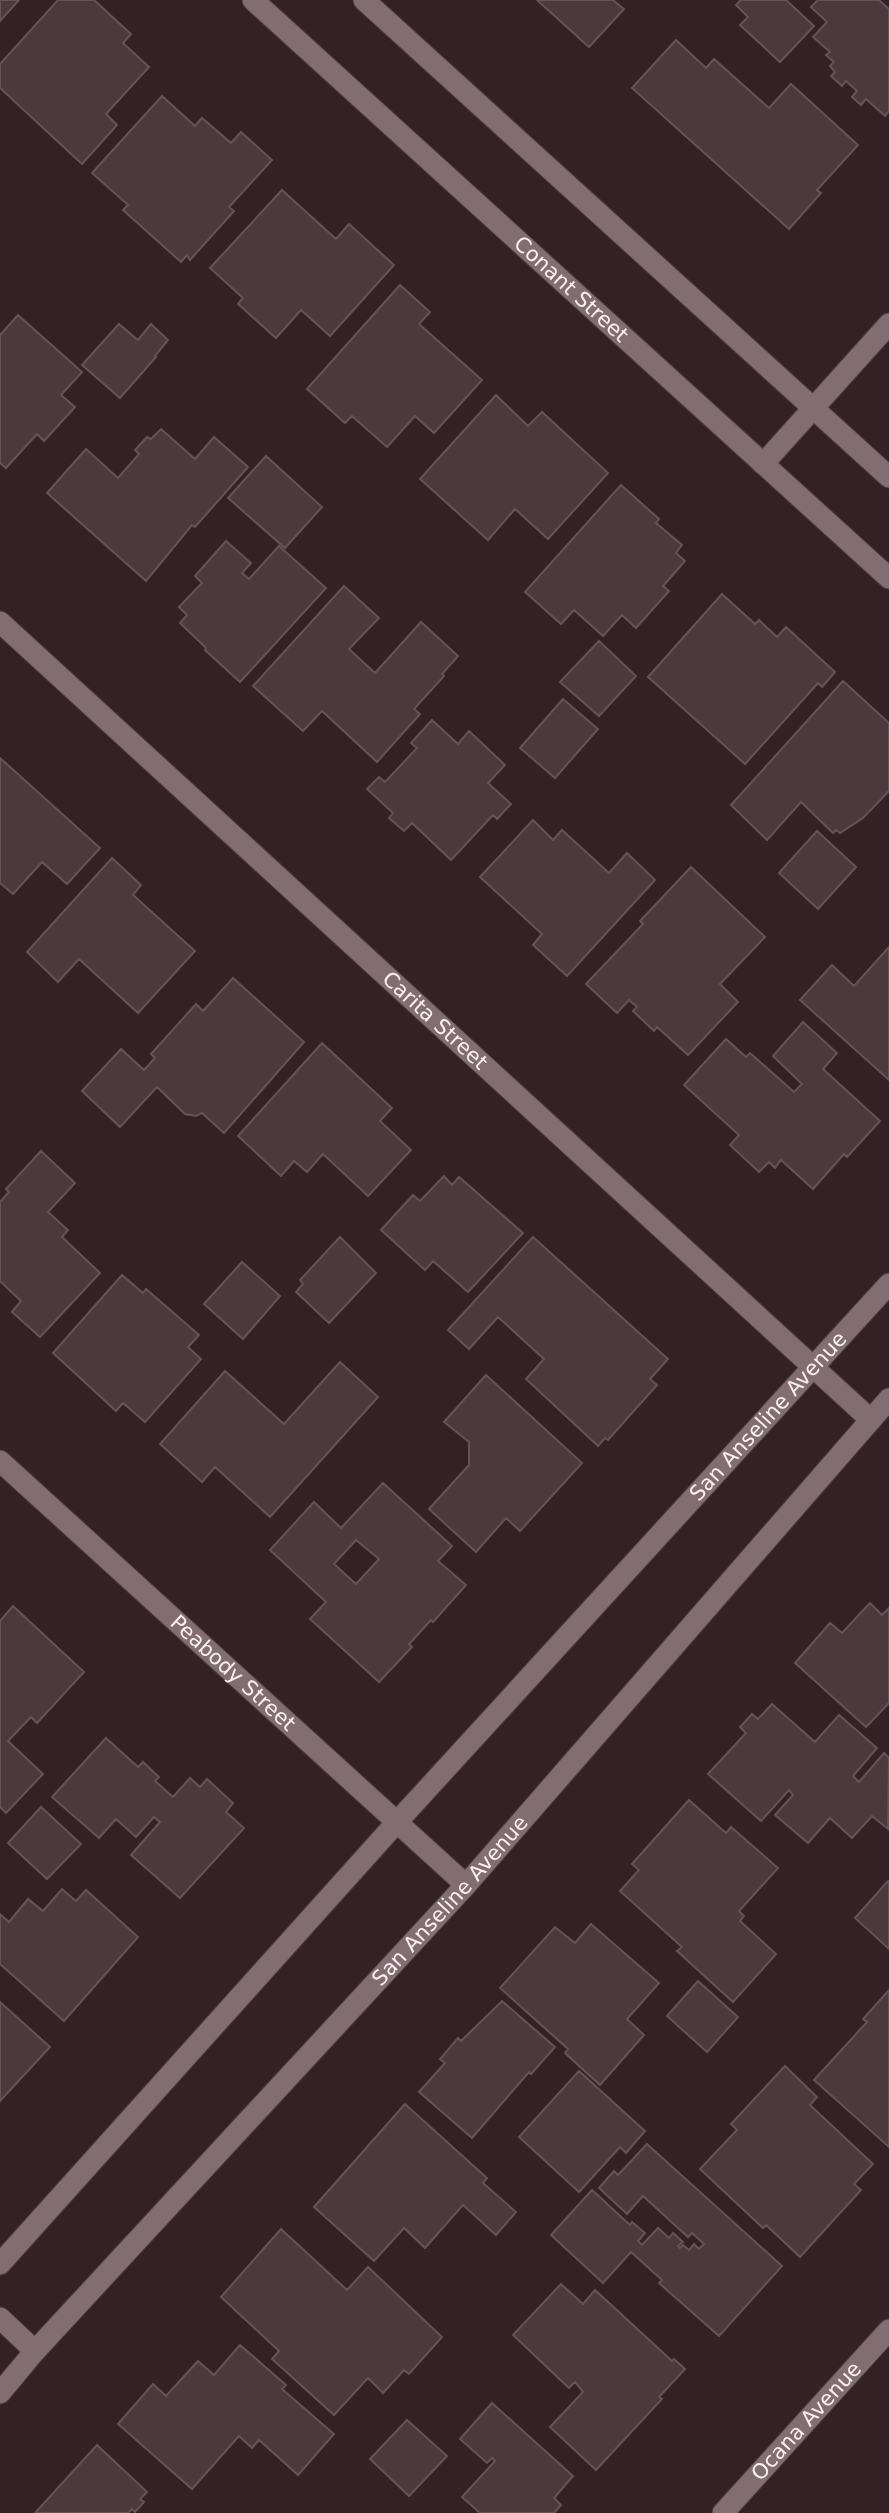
<svg xmlns="http://www.w3.org/2000/svg" width="889" height="2513" font-family="'DejaVu Sans',sans-serif">
  <style>
    .building { fill: #4b3a3d; stroke: #665356; stroke-width: 2; fill-rule: evenodd }
    .lines { fill: none; stroke-linecap: round; stroke-linejoin: round }
    .minor-casing { stroke: #4b3d40; stroke-width: 23 }
    .tertiary-casing { stroke: #4b3d40; stroke-width: 23 }
    .minor { stroke: #826e72; stroke-width: 21 }
    .tertiary { stroke: #826e72; stroke-width: 21 }
    .labels { text-anchor: middle; stroke-width: 5; stroke-linejoin: round; paint-order: stroke }
    .street-label { font-size: 21px; fill: #fbf0f1; stroke: #28191c }
  </style>
  <rect width="100%" height="100%" fill="#322225"/>
  <path class="building" d="M 0,0 L 19,0 L 0,21 Z
    M 58,0 L 94,0 L 131,34 L 123,43 L 149,67 L 106,114 L 117,125 L 82,164 L 0,88 L 0,64 Z
    M 537,0 L 613,0 L 624,9 L 589,47 Z
    M 741,0 L 786,0 L 814,26 L 780,62 L 740,25 L 748,17 L 736,5 Z
    M 818,0 L 879,0 L 889,9 L 889,111 L 885,116 L 866,99 L 861,105 L 852,97 L 857,91 L 846,81 L 842,86 L 831,76 L 835,72 L 830,66 L 834,62 L 826,55 L 830,52 L 813,37 L 827,22 L 811,7 Z
    M 676,40 L 706,68 L 714,59 L 769,108 L 791,84 L 858,145 L 817,190 L 821,193 L 789,229 L 632,88 Z
    M 162,96 L 195,126 L 202,118 L 231,143 L 241,132 L 272,160 L 229,207 L 234,211 L 190,260 L 187,255 L 181,262 L 123,210 L 128,205 L 92,173 Z
    M 282,190 L 336,239 L 349,224 L 394,265 L 330,336 L 301,310 L 276,338 L 238,304 L 243,298 L 210,268 Z
    M 400,285 L 430,312 L 419,324 L 482,380 L 434,433 L 415,416 L 387,447 L 352,416 L 345,423 L 307,389 Z
    M 18,315 L 82,372 L 61,395 L 75,407 L 44,441 L 37,434 L 6,468 L 0,463 L 0,335 Z
    M 119,324 L 138,340 L 151,324 L 168,340 L 155,356 L 156,357 L 120,398 L 82,365 Z
    M 496,395 L 528,426 L 542,412 L 608,473 L 548,539 L 515,509 L 488,540 L 420,479 Z
    M 161,429 L 195,459 L 214,437 L 248,467 L 195,527 L 192,525 L 146,581 L 47,493 L 86,449 L 118,478 L 139,454 L 135,450 L 147,437 L 151,439 Z
    M 266,456 L 322,507 L 285,548 L 228,498 Z
    M 621,485 L 659,519 L 656,523 L 682,545 L 676,553 L 685,561 L 663,586 L 669,591 L 636,628 L 622,615 L 603,636 L 574,610 L 561,624 L 525,592 Z
    M 226,541 L 251,563 L 242,573 L 249,579 L 279,546 L 326,588 L 240,682 L 205,650 L 206,648 L 180,623 L 187,615 L 179,607 L 202,583 L 195,576 Z
    M 344,586 L 379,618 L 349,649 L 375,673 L 421,622 L 458,656 L 442,674 L 444,676 L 414,709 L 420,714 L 377,762 L 322,711 L 303,731 L 253,686 Z
    M 722,594 L 755,624 L 759,620 L 777,637 L 786,627 L 835,672 L 822,687 L 818,683 L 745,764 L 648,677 Z
    M 599,641 L 636,676 L 599,716 L 560,682 Z
    M 843,681 L 889,723 L 889,791 L 863,818 L 840,833 L 836,830 L 833,833 L 801,802 L 767,840 L 731,805 Z
    M 563,699 L 598,729 L 555,778 L 520,748 Z
    M 432,720 L 458,744 L 469,731 L 505,765 L 488,783 L 511,804 L 497,819 L 493,815 L 451,860 L 412,823 L 404,831 L 389,818 L 393,813 L 367,789 L 379,777 L 385,782 L 417,748 L 411,743 Z
    M 0,758 L 100,848 L 67,884 L 42,862 L 13,894 L 0,883 Z
    M 533,820 L 553,840 L 562,830 L 609,873 L 627,853 L 655,880 L 567,976 L 533,945 L 542,934 L 480,877 Z
    M 817,831 L 856,867 L 818,909 L 779,873 Z
    M 112,858 L 141,885 L 133,895 L 195,951 L 138,1013 L 79,959 L 58,982 L 27,952 Z
    M 691,867 L 765,937 L 720,984 L 738,1002 L 688,1055 L 657,1027 L 654,1031 L 633,1011 L 637,1007 L 629,1000 L 617,1013 L 586,984 L 643,924 L 640,921 Z
    M 889,947 L 889,1080 L 800,1000 L 832,965 L 854,986 Z
    M 233,978 L 304,1042 L 224,1133 L 202,1113 L 196,1116 L 185,1114 L 157,1087 L 120,1127 L 82,1091 L 121,1049 L 144,1070 L 155,1058 L 151,1054 L 196,1004 L 203,1011 Z
    M 803,1022 L 837,1053 L 823,1069 L 880,1121 L 847,1157 L 844,1154 L 813,1189 L 781,1160 L 775,1168 L 769,1162 L 759,1172 L 730,1145 L 739,1135 L 684,1085 L 726,1039 L 746,1057 L 750,1053 L 794,1092 L 802,1084 L 773,1056 Z
    M 322,1043 L 392,1108 L 380,1121 L 411,1150 L 368,1196 L 323,1154 L 307,1172 L 294,1161 L 281,1176 L 238,1136 Z
    M 41,1151 L 75,1183 L 48,1212 L 68,1230 L 62,1237 L 100,1273 L 40,1337 L 12,1312 L 21,1301 L 0,1281 L 0,1202 L 9,1192 L 6,1189 Z
    M 444,1176 L 452,1185 L 459,1177 L 523,1233 L 468,1292 L 433,1261 L 425,1270 L 381,1230 L 413,1195 L 420,1201 Z
    M 340,1237 L 376,1273 L 329,1323 L 296,1292 L 303,1284 L 300,1280 Z
    M 533,1237 L 668,1359 L 650,1379 L 657,1385 L 608,1440 L 605,1438 L 598,1446 L 526,1379 L 544,1359 L 498,1317 L 469,1349 L 448,1330 Z
    M 242,1262 L 280,1296 L 243,1339 L 204,1304 Z
    M 122,1275 L 143,1293 L 146,1289 L 199,1335 L 188,1347 L 201,1359 L 145,1422 L 123,1403 L 116,1411 L 53,1353 Z
    M 340,1362 L 378,1397 L 270,1517 L 215,1467 L 202,1482 L 160,1444 L 225,1371 L 284,1424 Z
    M 486,1375 L 582,1463 L 520,1531 L 506,1518 L 476,1552 L 429,1509 L 469,1465 L 469,1442 L 444,1422 Z
    M 383,1483 L 452,1546 L 438,1561 L 466,1585 L 433,1622 L 431,1620 L 409,1644 L 412,1647 L 379,1682 L 310,1619 L 326,1602 L 270,1550 L 314,1502 L 341,1528 ZM 356,1540 L 379,1559 L 356,1584 L 334,1564 Z
    M 870,1603 L 882,1615 L 889,1608 L 889,1703 L 866,1727 L 795,1663 L 830,1623 L 842,1633 Z
    M 13,1606 L 84,1672 L 37,1723 L 31,1717 L 8,1741 L 43,1774 L 6,1813 L 0,1807 L 0,1621 Z
    M 772,1704 L 815,1742 L 839,1715 L 877,1748 L 853,1776 L 859,1782 L 884,1753 L 889,1758 L 888,1829 L 872,1816 L 852,1838 L 830,1818 L 808,1843 L 775,1815 L 793,1795 L 789,1790 L 761,1821 L 708,1774 L 746,1733 L 740,1727 L 752,1714 L 758,1719 Z
    M 106,1738 L 138,1767 L 143,1762 L 159,1777 L 155,1781 L 173,1797 L 190,1778 L 200,1787 L 207,1779 L 233,1803 L 226,1812 L 244,1828 L 180,1898 L 131,1855 L 160,1822 L 154,1817 L 136,1837 L 116,1819 L 99,1838 L 52,1797 Z
    M 689,1800 L 726,1833 L 731,1827 L 778,1868 L 739,1911 L 744,1916 L 740,1921 L 776,1954 L 733,2002 L 677,1951 L 682,1947 L 620,1891 L 639,1870 L 632,1864 Z
    M 41,1807 L 81,1844 L 47,1879 L 8,1843 Z
    M 888,1881 L 889,1882 L 889,1949 L 855,1918 Z
    M 62,1889 L 76,1901 L 86,1890 L 138,1937 L 64,2021 L 0,1964 L 0,1914 L 9,1922 L 28,1899 L 43,1911 Z
    M 591,1924 L 659,1983 L 627,2019 L 644,2035 L 600,2085 L 565,2053 L 568,2049 L 500,1988 L 555,1927 L 575,1943 Z
    M 698,1981 L 738,2017 L 707,2052 L 667,2016 Z
    M 889,1990 L 889,2147 L 814,2080 L 867,2022 L 863,2019 Z
    M 502,2001 L 555,2047 L 531,2074 L 529,2072 L 472,2138 L 419,2092 L 445,2063 L 440,2059 L 458,2038 L 461,2041 Z
    M 0,2002 L 50,2047 L 0,2101 Z
    M 785,2066 L 817,2097 L 810,2105 L 873,2164 L 854,2184 L 861,2190 L 800,2257 L 766,2225 L 763,2228 L 700,2169 L 737,2130 L 731,2124 Z
    M 579,2071 L 645,2131 L 626,2153 L 620,2147 L 579,2192 L 519,2137 Z
    M 405,2104 L 487,2178 L 483,2183 L 516,2212 L 496,2235 L 463,2205 L 425,2248 L 404,2228 L 374,2261 L 314,2207 Z
    M 647,2144 L 782,2266 L 719,2336 L 659,2283 L 662,2280 L 631,2252 L 603,2283 L 551,2235 L 592,2190 L 630,2225 L 632,2222 L 645,2233 L 638,2241 L 642,2245 L 658,2228 L 669,2238 L 673,2233 L 683,2242 L 678,2246 L 680,2248 L 683,2245 L 689,2250 L 694,2244 L 699,2249 L 704,2244 L 692,2233 L 688,2237 L 643,2196 L 627,2214 L 599,2188 L 614,2171 L 618,2175 Z
    M 281,2229 L 347,2290 L 368,2267 L 442,2337 L 409,2374 L 404,2370 L 383,2393 L 368,2378 L 334,2415 L 272,2359 L 279,2351 L 221,2297 Z
    M 561,2284 L 583,2304 L 595,2290 L 672,2361 L 674,2359 L 685,2369 L 659,2397 L 662,2399 L 596,2470 L 550,2427 L 583,2392 L 575,2382 L 569,2388 L 513,2335 Z
    M 240,2345 L 286,2385 L 282,2389 L 334,2434 L 298,2475 L 259,2440 L 252,2448 L 239,2436 L 192,2489 L 118,2424 L 153,2384 L 166,2396 L 198,2361 L 214,2375 Z
    M 492,2403 L 573,2476 L 554,2498 L 561,2505 L 554,2513 L 480,2513 L 462,2497 L 495,2461 L 492,2458 L 487,2463 L 460,2439 Z
    M 407,2420 L 447,2456 L 409,2496 L 370,2459 Z
    M 97,2445 L 147,2492 L 140,2499 L 144,2502 L 135,2512 L 132,2509 L 128,2513 L 35,2513 Z"/>
  <g class="lines">
    <defs>
      <g id="minor">
        <path d="M 763,464 L 889,324"/>
        <path id="s1" d="M 0,622 L 871,1420"/>
        <path id="s2" d="M 0,1461 L 466,1885"/>
        <path d="M 0,2318 L 35,2351"/>
        <path id="s3" d="M 723,2513 L 889,2330"/>
      </g>
      <g id="tertiary">
        <path id="s4" d="M 253,0 L 889,578"/>
        <path d="M 364,0 L 889,477"/>
        <path id="s5" d="M 0,2264 L 397,1822 L 889,1284"/>
        <path id="s6" d="M 0,2393 L 35,2351 L 466,1885 L 889,1399"/>
      </g>
    </defs>
    <use href="#minor" class="minor-casing"/>
    <use href="#tertiary" class="tertiary-casing"/>
    <use href="#minor" class="minor"/>
    <use href="#tertiary" class="tertiary"/>
  </g>
  <g class="labels">
    <g class="street-label">
      <text dy="7" stroke="none"><textPath href="#s4" startOffset="430">Conant Street</textPath></text>
      <text dy="7" stroke="none"><textPath href="#s1" startOffset="590">Carita Street</textPath></text>
      <text dy="7" stroke="none"><textPath href="#s5" startOffset="1144">San Anseline Avenue</textPath></text>
      <text dy="7" stroke="none"><textPath href="#s2" startOffset="315">Peabody Street</textPath></text>
      <text dy="7" stroke="none"><textPath href="#s6" startOffset="667">San Anseline Avenue</textPath></text>
      <text dy="7" stroke="none"><textPath href="#s3" startOffset="124">Ocana Avenue</textPath></text>
    </g>
  </g>
</svg>
